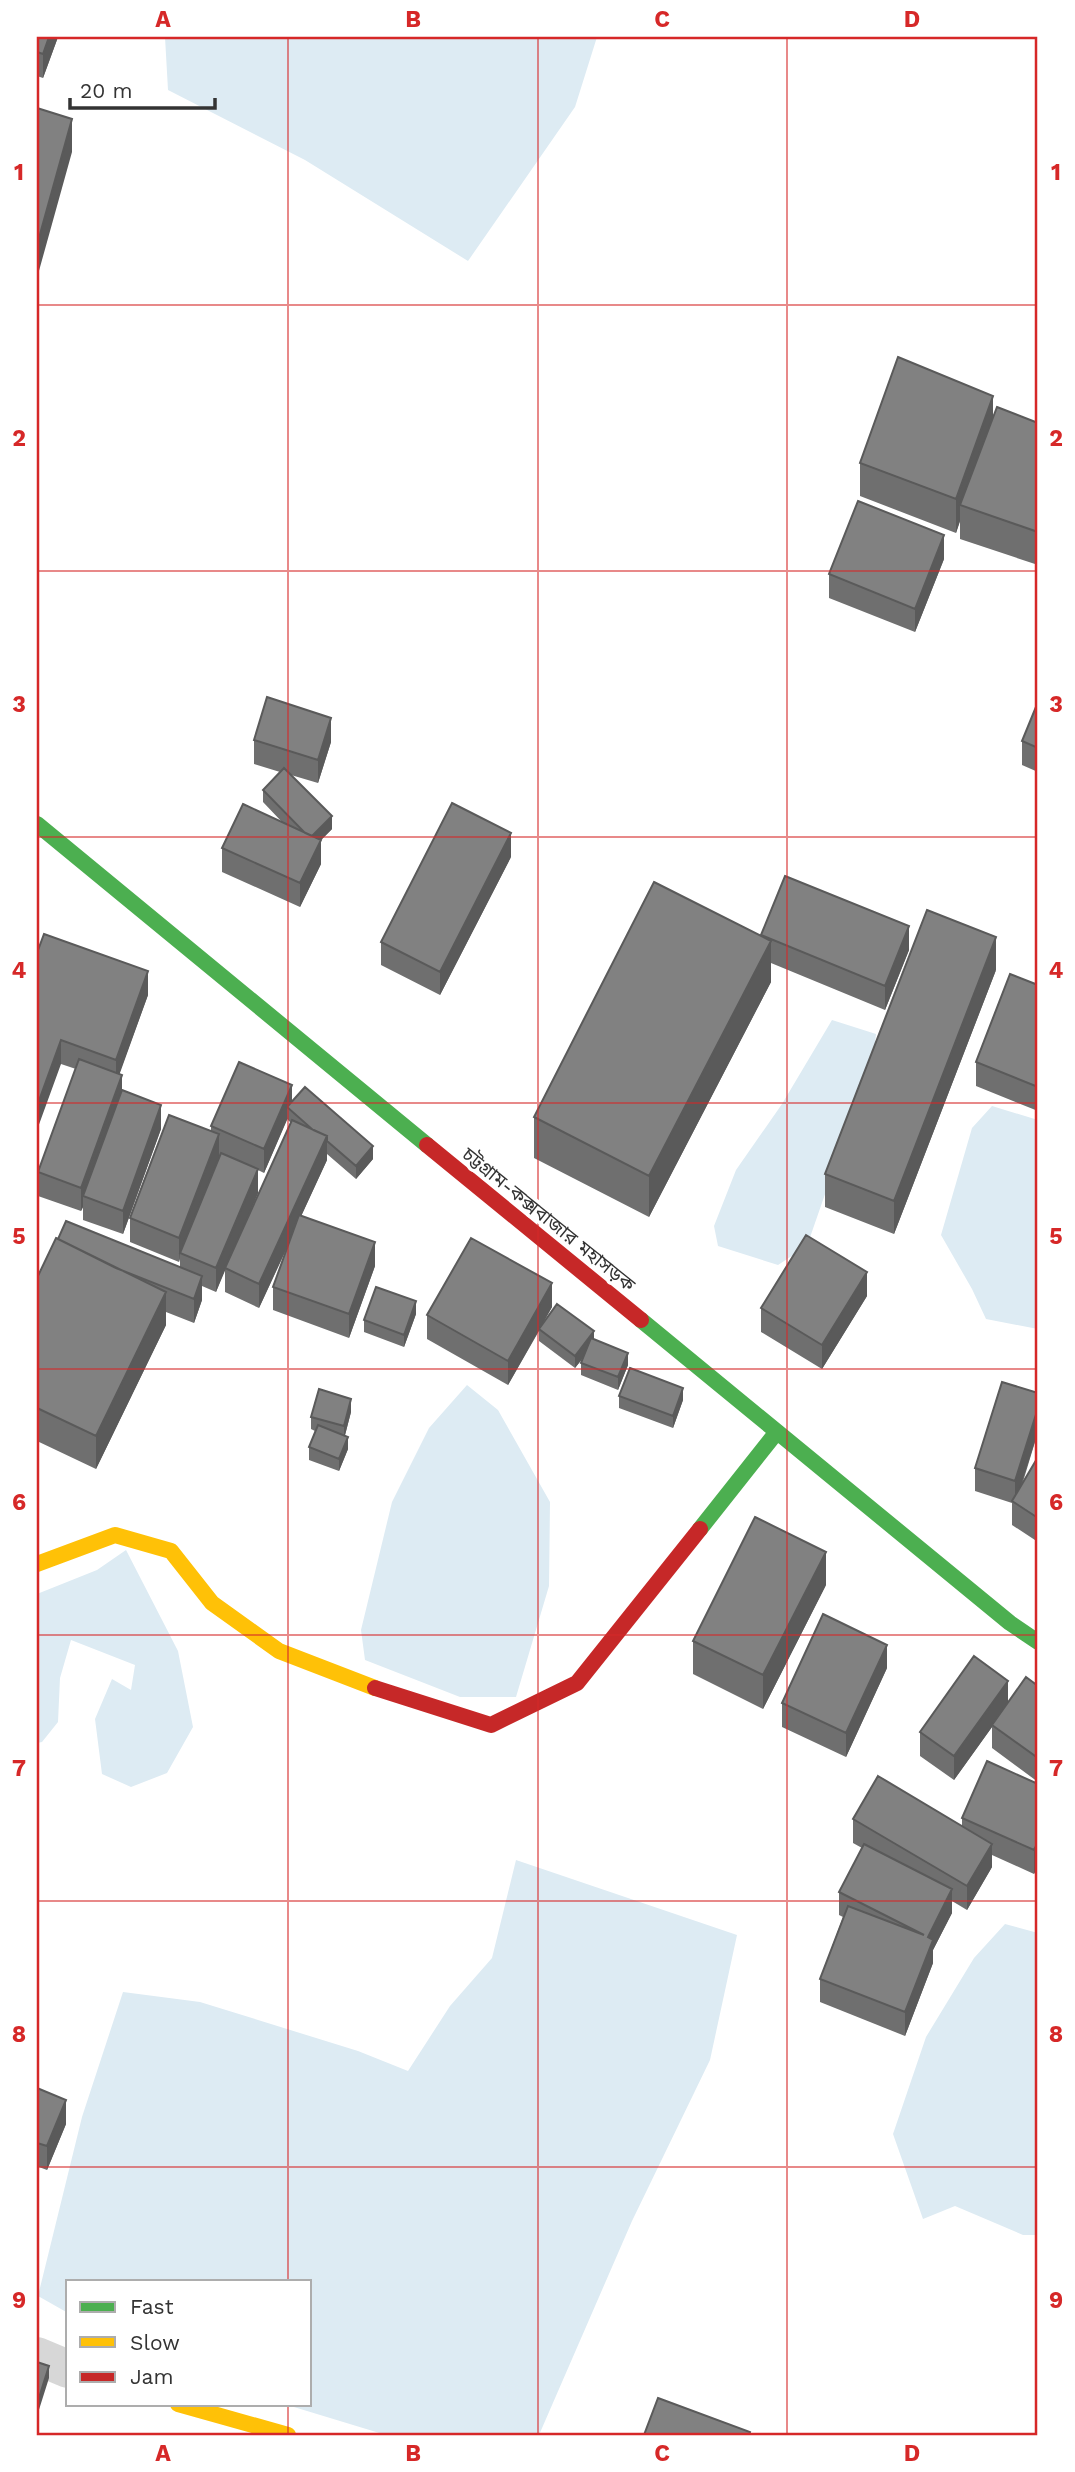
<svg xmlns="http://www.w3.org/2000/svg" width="1075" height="2472" font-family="'Work Sans','Noto Sans Bengali',sans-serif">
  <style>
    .water { fill: #ddebf3 }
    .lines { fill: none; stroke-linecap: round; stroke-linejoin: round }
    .street { stroke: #d7d7d7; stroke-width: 38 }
    .fast { stroke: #4caf50; stroke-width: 16 }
    .slow { stroke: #ffc107; stroke-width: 16 }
    .jam { stroke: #c62828; stroke-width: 16 }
    .wall { fill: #6f6f6f; fill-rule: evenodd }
    .shaded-wall { fill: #5a5a5a }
    .building { fill: #818181; stroke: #5a5a5a; stroke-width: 2 }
    .grid { fill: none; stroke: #d62828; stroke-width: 2; stroke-opacity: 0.55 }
    .labels { text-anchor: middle; stroke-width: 7; stroke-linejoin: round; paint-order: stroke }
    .street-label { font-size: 19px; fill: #333; stroke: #fff }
    .neatline { fill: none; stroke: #d62828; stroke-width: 2.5 }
    .grid-label { font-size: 23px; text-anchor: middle; font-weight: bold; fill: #d62828 }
  </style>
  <rect width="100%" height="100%" fill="#fff"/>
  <path class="water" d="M 165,37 L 597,37 L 575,107 L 468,261 L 305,160 L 168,90 Z
    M 832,1020 L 876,1034 L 874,1053 L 807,1246 L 778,1265 L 718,1246 L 714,1226 L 736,1170 L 782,1104 Z
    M 992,1106 L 1038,1120 L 1038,1329 L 986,1319 L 972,1289 L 941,1235 L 972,1128 Z
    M 467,1385 L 498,1410 L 550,1502 L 549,1586 L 516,1697 L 460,1697 L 365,1660 L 361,1630 L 392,1502 L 429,1428 Z
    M 126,1550 L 178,1651 L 193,1727 L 167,1773 L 131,1787 L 102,1774 L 95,1719 L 112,1679 L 131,1690 L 135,1665 L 71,1640 L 60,1678 L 58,1722 L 42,1742 L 37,1743 L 37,1594 L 97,1570 Z
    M 516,1860 L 737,1935 L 710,2060 L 632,2221 L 539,2435 L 386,2435 L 284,2404 L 310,2404 L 310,2281 L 68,2281 L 68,2313 L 38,2296 L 82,2117 L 123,1992 L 200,2002 L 358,2051 L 408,2071 L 450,2006 L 492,1958 Z
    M 1005,1924 L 1038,1933 L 1038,2235 L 1023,2235 L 955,2206 L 923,2219 L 893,2134 L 926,2037 L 974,1958 Z"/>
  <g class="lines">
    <path class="street" d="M 37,2356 L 68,2369"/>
    <path class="fast" d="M 37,824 L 427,1145
      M 641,1320 L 1010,1623 L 1038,1642
      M 700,1529 L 776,1433"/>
    <path class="slow" d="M 37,1564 L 115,1535 L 171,1551 L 212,1603 L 279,1651 L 375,1688
      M 178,2404 L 288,2435"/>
    <path class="jam" d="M 427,1145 L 641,1320
      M 375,1688 L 491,1725 L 577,1683 L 700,1529"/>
  </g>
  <path class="wall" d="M 37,37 L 58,37 L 43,78 L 37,76 Z
    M 993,417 L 1038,423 L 1038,565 L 960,539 L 960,521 L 956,533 L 860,496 L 860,463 Z
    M 944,559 L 915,632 L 829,598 L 829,574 Z
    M 1038,702 L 1038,772 L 1022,765 L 1022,741 Z
    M 254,740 L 331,742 L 318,783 L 291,775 L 332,829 L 321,840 L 321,864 L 300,907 L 222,872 L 222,848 L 282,822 L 263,802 L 263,790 L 280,772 L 254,764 Z
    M 511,857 L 440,995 L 381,965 L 381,942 Z
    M 44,934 L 148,995 L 119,1074 L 122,1090 L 161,1129 L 123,1234 L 83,1220 L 83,1207 L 81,1211 L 38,1196 L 38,1172 L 76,1069 L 61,1064 Z
    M 761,935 L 909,950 L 885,1010 L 771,963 L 771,982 L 649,1217 L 534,1158 L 534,1117 L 761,937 Z
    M 996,970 L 894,1234 L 825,1207 L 825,1174 Z
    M 1038,985 L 1038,1111 L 976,1086 L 976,1062 Z
    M 292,1102 L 373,1159 L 356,1179 L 327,1154 L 327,1160 L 301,1216 L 375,1266 L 349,1338 L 273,1310 L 273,1287 L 288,1246 L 259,1308 L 225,1292 L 225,1269 L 216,1292 L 202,1286 L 202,1300 L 194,1323 L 166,1312 L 166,1325 L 96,1469 L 37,1441 L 37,1278 L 180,1267 L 180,1259 L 179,1262 L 130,1242 L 130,1218 L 211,1131 L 211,1126 ZM 287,1119 L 291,1123 L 232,1254 L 258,1193 L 258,1170 L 264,1173 Z
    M 867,1296 L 822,1369 L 761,1332 L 761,1308 Z
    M 552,1307 L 543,1323 L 594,1339 L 628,1365 L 618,1390 L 581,1375 L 581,1363 L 584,1357 L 575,1368 L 539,1341 L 539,1331 L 508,1385 L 427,1339 L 427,1315 Z
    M 416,1314 L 404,1347 L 364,1332 L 364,1320 Z
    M 1038,1393 L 1038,1432 L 1022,1485 L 1038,1457 L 1038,1542 L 1012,1525 L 1012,1503 L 975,1491 L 975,1468 Z
    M 619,1396 L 683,1400 L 673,1428 L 619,1408 Z
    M 351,1412 L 345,1435 L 348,1449 L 339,1471 L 309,1460 L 309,1447 L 315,1431 L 311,1429 L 311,1417 Z
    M 826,1585 L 763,1709 L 693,1674 L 693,1641 Z
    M 887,1668 L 846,1757 L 782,1727 L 782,1703 Z
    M 1038,1686 L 1038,1782 L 992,1748 L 992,1727 L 954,1780 L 920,1756 L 920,1732 L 1008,1702 Z
    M 1038,1784 L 1038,1866 L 1034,1874 L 992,1855 L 992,1867 L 967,1910 L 952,1901 L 952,1913 L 933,1950 L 933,1963 L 905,2036 L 820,2002 L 820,1979 L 843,1917 L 839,1915 L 839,1892 L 862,1848 L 853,1843 L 853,1819 L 962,1826 L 962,1818 Z
    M 37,2088 L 66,2124 L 47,2170 L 39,2167 L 39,2181 L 37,2188 Z"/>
  <path class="shaded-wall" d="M 49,37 L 58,37 L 43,78 L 43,54 Z
    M 72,119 L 72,152 L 37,278 L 37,245 Z
    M 993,396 L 993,429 L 960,505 L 960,521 L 956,533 L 956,499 Z
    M 944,535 L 944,559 L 915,632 L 915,609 Z
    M 331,718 L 331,742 L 318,783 L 318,760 Z
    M 332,816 L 332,829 L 321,840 L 321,864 L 300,907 L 300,883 L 310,838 Z
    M 511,833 L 511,857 L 440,995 L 440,972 Z
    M 909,926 L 909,950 L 885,1010 L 885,986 Z
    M 996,937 L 996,970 L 894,1234 L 894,1201 Z
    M 771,941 L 771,982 L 649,1217 L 649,1176 Z
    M 148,971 L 148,995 L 116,1084 L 116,1060 Z
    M 61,1040 L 61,1064 L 37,1130 L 37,1106 Z
    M 122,1075 L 122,1099 L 83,1196 L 83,1207 L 81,1211 L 81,1188 Z
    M 292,1085 L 292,1109 L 287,1107 L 287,1120 L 264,1173 L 264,1149 Z
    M 161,1105 L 161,1129 L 123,1234 L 123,1211 Z
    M 219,1134 L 219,1158 L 180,1253 L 179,1262 L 179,1238 Z
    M 327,1136 L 327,1160 L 259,1308 L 259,1284 Z
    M 373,1146 L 373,1159 L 356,1179 L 356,1166 Z
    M 258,1169 L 258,1193 L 216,1292 L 216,1268 Z
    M 375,1242 L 375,1266 L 349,1338 L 349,1314 Z
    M 867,1272 L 867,1296 L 822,1369 L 822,1345 Z
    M 202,1276 L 202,1300 L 194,1323 L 194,1299 Z
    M 552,1283 L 552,1307 L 508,1385 L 508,1361 Z
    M 166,1292 L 166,1325 L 96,1469 L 96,1436 Z
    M 416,1301 L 416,1314 L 404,1347 L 404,1335 Z
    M 594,1331 L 594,1343 L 575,1368 L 575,1356 Z
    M 628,1353 L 628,1365 L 618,1390 L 618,1377 Z
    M 683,1388 L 683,1400 L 673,1428 L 673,1416 Z
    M 351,1399 L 351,1412 L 344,1439 L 344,1426 Z
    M 1038,1408 L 1038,1432 L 1015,1504 L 1015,1481 Z
    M 348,1437 L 348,1449 L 339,1471 L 339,1459 Z
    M 826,1552 L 826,1585 L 763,1709 L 763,1675 Z
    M 887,1645 L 887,1668 L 846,1757 L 846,1733 Z
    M 1008,1681 L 1008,1704 L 992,1725 L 992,1727 L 954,1780 L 954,1756 Z
    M 1038,1842 L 1038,1866 L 1034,1874 L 1034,1850 Z
    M 992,1844 L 992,1867 L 967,1910 L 967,1886 Z
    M 952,1889 L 952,1913 L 933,1950 L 933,1963 L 905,2036 L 905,2012 L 928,1937 Z
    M 66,2100 L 66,2124 L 47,2170 L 47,2146 Z
    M 39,2158 L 39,2181 L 37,2188 L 37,2164 Z
    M 49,2366 L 49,2378 L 37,2416 L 37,2404 Z"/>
  <path class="building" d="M 37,37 L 49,37 L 43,54 L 37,52 Z
    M 37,108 L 72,119 L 37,245 Z
    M 898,357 L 993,396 L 956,499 L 860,463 Z
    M 997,407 L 1038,423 L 1038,532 L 960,505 Z
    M 858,501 L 944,535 L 915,609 L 829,574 Z
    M 267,697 L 331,718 L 318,760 L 254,740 Z
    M 1038,702 L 1038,748 L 1022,741 Z
    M 284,768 L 332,816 L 312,836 L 305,833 L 263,790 Z
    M 452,803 L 511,833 L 440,972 L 381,942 Z
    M 243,804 L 321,840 L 300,883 L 222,848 Z
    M 785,876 L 909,926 L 885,986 L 761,935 Z
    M 654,882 L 771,941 L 649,1176 L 534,1117 Z
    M 927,910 L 996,937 L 894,1201 L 825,1174 Z
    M 44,934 L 148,971 L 116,1060 L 61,1040 L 37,1106 L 37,953 Z
    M 1010,974 L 1038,985 L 1038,1087 L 976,1062 Z
    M 79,1059 L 122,1075 L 81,1188 L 38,1172 Z
    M 239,1062 L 292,1085 L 264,1149 L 211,1126 Z
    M 305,1087 L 373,1146 L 356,1166 L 327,1141 L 327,1136 L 313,1130 L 287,1107 Z
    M 122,1090 L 161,1105 L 123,1211 L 83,1196 Z
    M 169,1115 L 219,1134 L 179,1238 L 130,1218 Z
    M 292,1120 L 327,1136 L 259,1284 L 225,1268 Z
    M 221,1153 L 258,1169 L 216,1268 L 180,1253 Z
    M 299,1215 L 375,1242 L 349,1314 L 273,1287 Z
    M 66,1221 L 202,1276 L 194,1299 L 116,1268 L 58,1239 Z
    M 806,1235 L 867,1272 L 822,1345 L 761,1308 Z
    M 56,1238 L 166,1292 L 96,1436 L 37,1408 L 37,1278 Z
    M 471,1238 L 552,1283 L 508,1361 L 427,1315 Z
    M 376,1287 L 416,1301 L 404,1335 L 364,1320 Z
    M 557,1304 L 594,1331 L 575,1356 L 539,1329 Z
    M 591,1338 L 628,1353 L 618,1377 L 581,1363 Z
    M 630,1368 L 683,1388 L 673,1416 L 619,1396 Z
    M 1002,1382 L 1038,1393 L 1038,1408 L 1015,1481 L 975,1468 Z
    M 319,1389 L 351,1399 L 344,1426 L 311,1417 Z
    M 318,1425 L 348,1437 L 339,1459 L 309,1447 Z
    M 1038,1457 L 1038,1518 L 1012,1501 Z
    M 755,1517 L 826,1552 L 763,1675 L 693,1641 Z
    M 823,1614 L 887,1645 L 846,1733 L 782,1703 Z
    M 974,1656 L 1008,1681 L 954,1756 L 920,1732 Z
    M 1026,1677 L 1038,1686 L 1038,1758 L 992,1725 Z
    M 987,1761 L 1038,1784 L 1038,1842 L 1034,1850 L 962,1818 Z
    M 878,1776 L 992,1844 L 967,1886 L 853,1819 Z
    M 864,1844 L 952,1889 L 928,1937 L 933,1940 L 905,2012 L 820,1979 L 848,1906 L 924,1935 L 839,1892 Z
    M 37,2088 L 66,2100 L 47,2146 L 37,2143 Z
    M 37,2362 L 49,2366 L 37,2404 Z
    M 658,2398 L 750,2432 L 749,2435 L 644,2435 Z"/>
  <path class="grid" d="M 288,37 L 288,2281M 538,37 L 538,2435M 787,37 L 787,2435M 37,305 L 1038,305M 37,571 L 1038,571M 37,837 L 1038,837M 37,1103 L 1038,1103M 37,1369 L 1038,1369M 37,1635 L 1038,1635M 37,1901 L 1038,1901M 37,2167 L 1038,2167M 288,2404 L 288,2435"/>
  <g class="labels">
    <g class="street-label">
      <text transform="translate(549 1219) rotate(39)" y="7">চট্টগ্রাম-কক্সবাজার মহাসড়ক</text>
    </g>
  </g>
  <rect width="1075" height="2472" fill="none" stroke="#ffffff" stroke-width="77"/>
  <rect x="66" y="2280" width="245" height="126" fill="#ffffff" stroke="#adadad" stroke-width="2"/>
  <rect x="80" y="2302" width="35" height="10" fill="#4caf50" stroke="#adadad" stroke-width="2"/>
  <text x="130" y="2314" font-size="21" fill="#333333">Fast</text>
  <rect x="80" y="2337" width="35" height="10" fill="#ffc107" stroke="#adadad" stroke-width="2"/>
  <text x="130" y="2350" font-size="21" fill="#333333">Slow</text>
  <rect x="80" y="2372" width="35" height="10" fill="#c62828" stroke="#adadad" stroke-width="2"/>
  <text x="130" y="2384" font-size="21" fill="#333333">Jam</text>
  <path d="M70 98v10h145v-10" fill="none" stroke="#333333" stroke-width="3.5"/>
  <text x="80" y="98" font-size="21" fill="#333333" stroke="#ffffff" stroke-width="5" paint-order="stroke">20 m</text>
  <rect x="38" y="38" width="998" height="2396" class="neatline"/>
  <g class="grid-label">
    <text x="163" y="27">A</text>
    <text x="413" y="27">B</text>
    <text x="662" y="27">C</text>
    <text x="912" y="27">D</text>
    <text x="19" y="180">1</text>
    <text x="1056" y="180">1</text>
    <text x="19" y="446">2</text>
    <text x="1056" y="446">2</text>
    <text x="19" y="712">3</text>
    <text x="1056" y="712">3</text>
    <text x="19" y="978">4</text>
    <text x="1056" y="978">4</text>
    <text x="19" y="1244">5</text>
    <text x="1056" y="1244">5</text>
    <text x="19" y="1510">6</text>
    <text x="1056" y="1510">6</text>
    <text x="19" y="1776">7</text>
    <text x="1056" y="1776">7</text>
    <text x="19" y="2042">8</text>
    <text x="1056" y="2042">8</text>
    <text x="19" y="2308">9</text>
    <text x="1056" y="2308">9</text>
    <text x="163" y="2461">A</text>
    <text x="413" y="2461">B</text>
    <text x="662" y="2461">C</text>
    <text x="912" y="2461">D</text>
  </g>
</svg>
